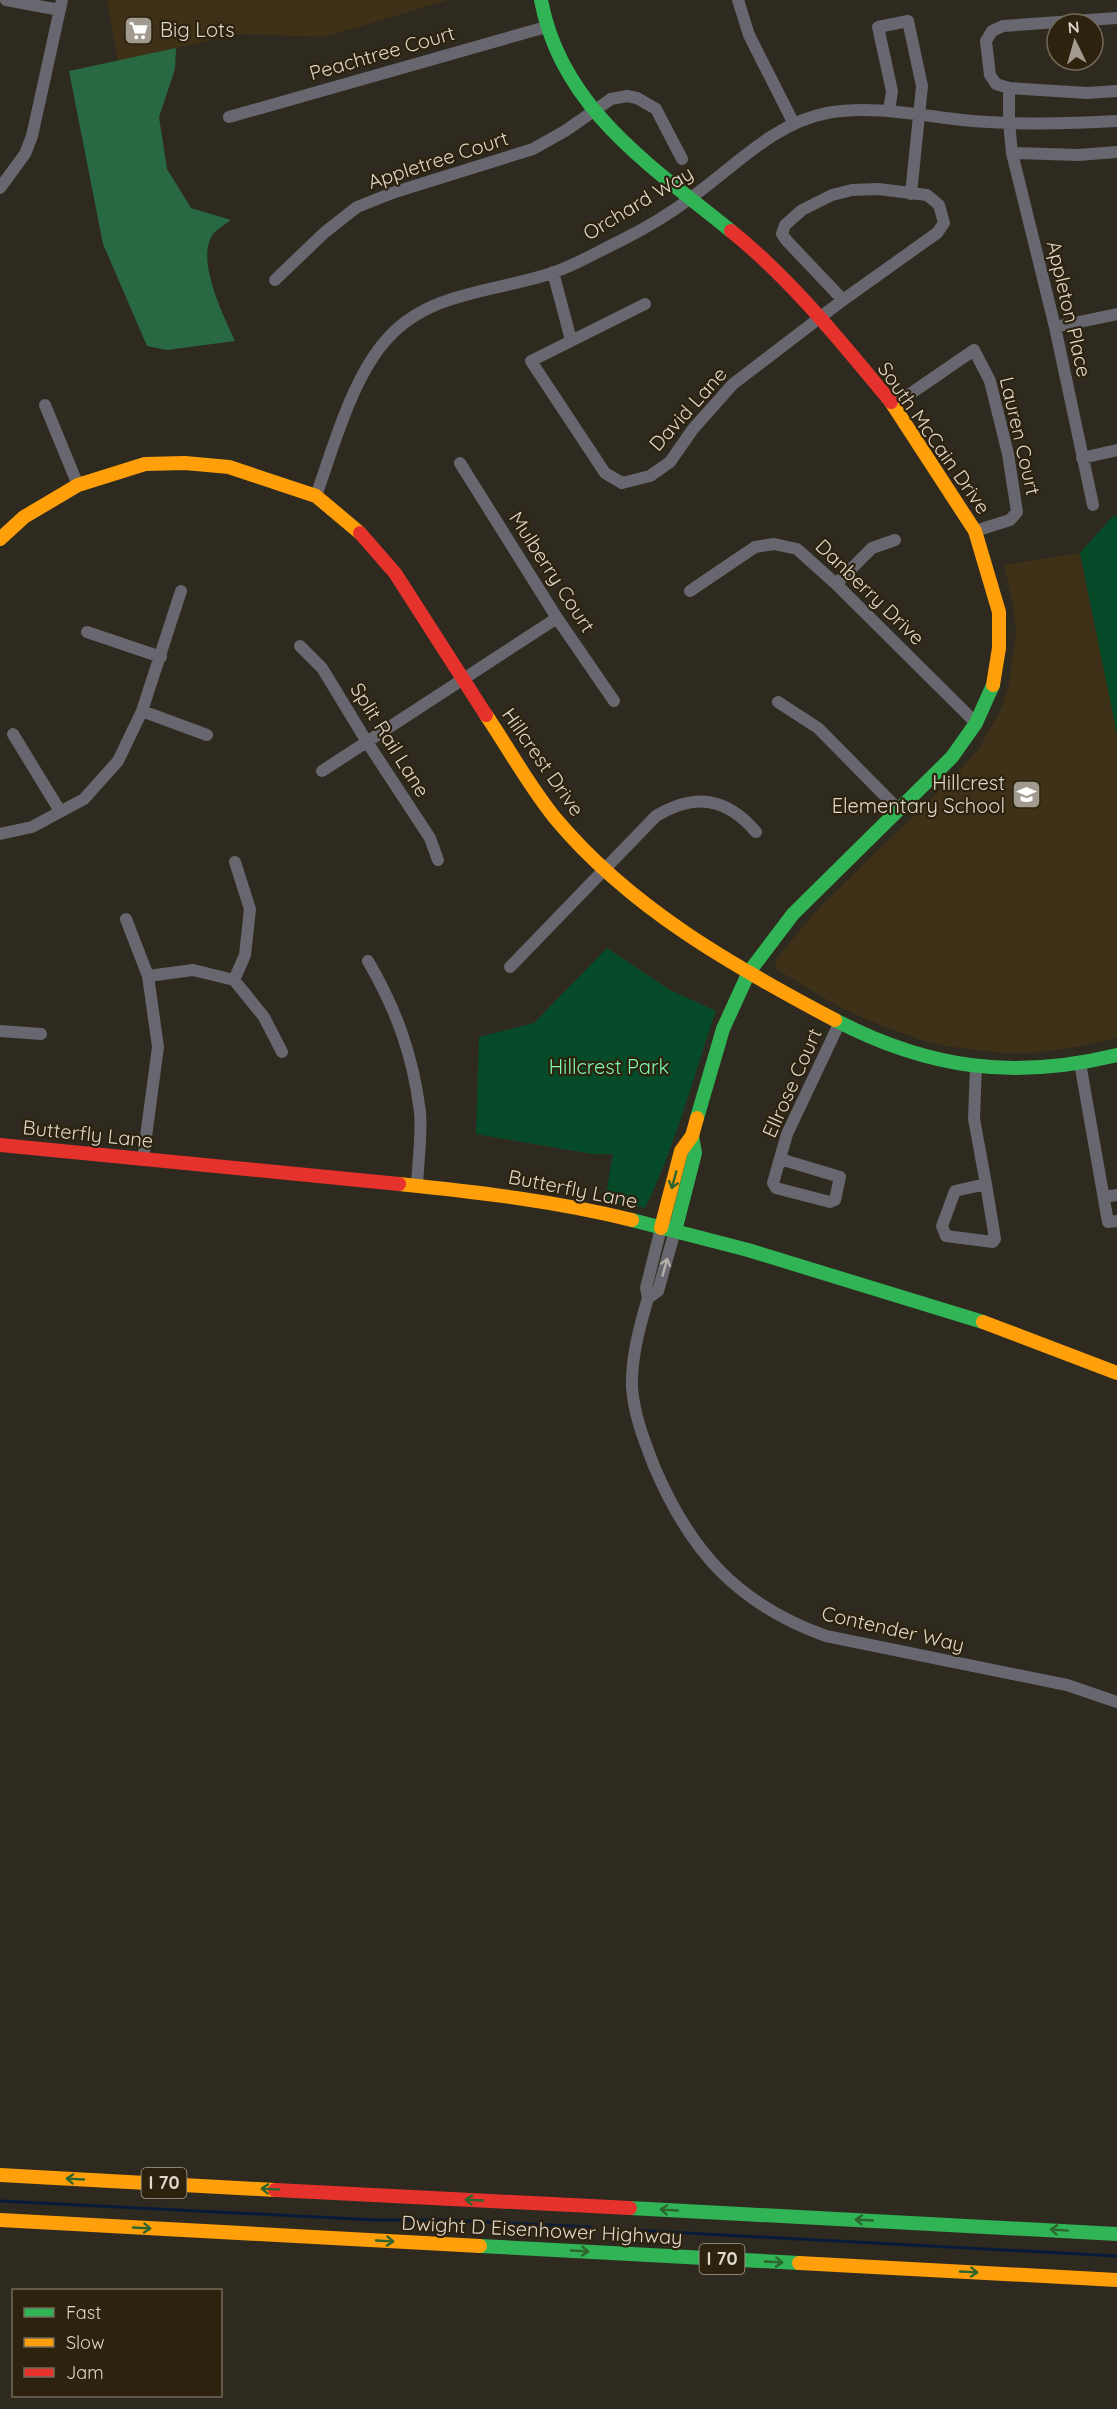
<svg xmlns="http://www.w3.org/2000/svg" width="1117" height="2409" font-family="Quicksand,sans-serif">
  <style>
    .built { fill: #3e3118 }
    .green { fill: #064b29 }
    .forest { fill: #286842 }
    .lines { fill: none; stroke-linecap: round; stroke-linejoin: round }
    .stream { stroke: #081b3b; stroke-width: 3 }
    .street { stroke: #68666e; stroke-width: 12 }
    .fast { stroke: #30b455; stroke-width: 14 }
    .slow { stroke: #ff9f0a; stroke-width: 14 }
    .jam { stroke: #e5322d; stroke-width: 14 }
    .oneway { stroke: #2e642e }
    .oneway2 { stroke: #b5afaa }
    .labels { text-anchor: middle; stroke-width: 4.5; stroke-linejoin: round; paint-order: stroke }
    .shield { fill: #2c220e; stroke: #a9a192; stroke-width: 1.5 }
    .shield-label { font-size: 18px; font-weight: bold; fill: #ded7cb }
    .poi-label { font-size: 20px; fill: #ded7cb; stroke: #2c220e; text-anchor: start }
    .street-label { font-size: 20px; fill: #ded7cb; stroke: #2c220e }
    .park-label { font-size: 20px; fill: #7cfaaf; stroke: #2c220e }
  </style>
  <rect width="100%" height="100%" fill="#2f2a1f"/>
  <path class="built" d="M 107,0 L 448,0 L 325,37 L 240,34 L 118,61 Z
    M 1080,553 L 1117,734 L 1117,1038 L 1076,1047 L 1033,1053 L 1003,1053 L 945,1046 L 921,1040 L 870,1021 L 836,1005 L 776,969 L 776,959 L 820,907 L 952,778 L 978,750 L 1001,710 L 1009,685 L 1016,632 L 1013,604 L 1004,565 Z"/>
  <path class="green" d="M 1117,515 L 1117,734 L 1080,553 L 1113,516 Z
    M 607,948 L 670,990 L 716,1011 C 693,1077 676,1145 645,1208 L 605,1200 L 613,1154 L 593,1154 L 476,1134 L 479,1037 L 534,1023 Z"/>
  <path class="forest" d="M 176,48 L 175,69 L 159,117 L 167,169 L 191,208 L 231,220 C 226,224 217,229 213,234 C 195,260 224,316 235,341 L 167,350 L 147,346 L 103,244 L 69,71 Z"/>
  <g class="lines">
    <path class="stream" d="M 0,2201 L 376,2220 L 444,2220 L 590,2227
      M 630,2230 L 1117,2256"/>
    <path class="street" d="M 6,0 L 60,10
      M 738,0 L 749,35 L 794,124
      M 1009,88 L 996,84 L 990,75 L 986,41 L 992,31 L 1003,26 L 1117,18
      M 889,111 L 892,91 L 878,27 L 908,21 L 922,86 L 911,194
      M 229,117 L 546,27
      M 1012,153 L 1078,155 L 1117,152
      M 0,188 L 25,154 L 32,136 L 62,0
      M 553,272 L 571,340
      M 275,280 L 324,233 L 357,207 L 395,192 L 533,149 L 565,131 L 611,99 L 627,96 L 637,98 L 656,109 L 682,159
      M 645,304 L 531,361 L 605,473 L 622,483 L 650,476 L 670,462 L 693,429 L 733,384 L 843,300 L 937,233 L 944,223 L 939,205 L 927,195 L 878,189 L 852,190 L 832,195 L 802,210 L 785,225 L 782,234 L 787,241 L 843,300
      M 1055,327 L 1117,314
      M 45,405 L 78,485
      M 894,405 L 974,350 L 990,381 L 1008,454 L 1017,512 L 1010,520 L 975,531
      M 1082,458 L 1117,450
      M 460,463 L 557,618 L 614,701
      M 316,496 C 333,448 353,375 388,338 C 430,291 496,292 552,273 C 576,265 599,251 622,240 C 646,228 671,213 692,197 C 734,167 774,123 827,113 C 872,105 917,115 962,120 C 1013,125 1066,124 1117,121
      M 1093,505 L 1055,327 L 1012,153 L 1009,122 L 1009,88 L 1087,93 L 1117,91
      M 836,584 L 872,548 L 895,540
      M 690,591 L 755,547 L 774,544 L 797,549 L 836,584 L 976,723
      M 87,632 L 161,657
      M 300,646 L 322,668 L 367,742 L 430,838 L 438,860
      M 778,702 L 818,728 L 898,809
      M 142,711 L 207,735
      M 13,734 L 60,811
      M 322,771 L 557,618
      M 0,834 L 32,827 L 84,799 L 118,761 L 142,711 L 181,591
      M 126,919 L 148,976 L 158,1047 L 143,1159
      M 368,961 C 396,1009 413,1055 420,1112 C 422,1135 418,1162 417,1186
      M 510,967 L 656,816 C 695,793 726,797 756,832
      M 148,976 L 193,970 L 234,980 L 264,1017 L 282,1052
      M 234,980 L 245,955 L 250,909 L 235,862
      M 0,1031 L 41,1034
      M 1080,1063 L 1108,1222 L 1117,1221
      M 976,1067 L 974,1119 L 986,1184
      M 780,1159 L 840,1177 L 835,1200 L 830,1202 L 776,1188 L 773,1183 L 787,1134 L 839,1024
      M 986,1184 L 995,1239 L 993,1242 L 946,1236 L 942,1226 L 955,1191 Z
      M 1104,1197 L 1117,1195
      M 661,1228 L 646,1288 L 648,1298 C 640,1325 631,1358 632,1387 C 634,1415 644,1440 654,1466 C 690,1551 737,1604 826,1636 L 1067,1685 L 1117,1702
      M 648,1298 L 658,1291 L 675,1231"/>
    <path class="fast" d="M 541,0 C 561,108 651,166 731,231
      M 835,1020 C 929,1069 1014,1080 1117,1055
      M 697,1118 L 723,1029 L 749,972 L 793,914 L 952,757 L 976,723 L 993,685
      M 632,1220 L 748,1250 L 983,1322
      M 675,1231 L 695,1153 L 692,1136
      M 630,2208 L 1117,2234
      M 480,2246 L 799,2263"/>
    <path class="slow" d="M 891,402 L 975,531 L 999,612 L 999,648 L 993,685
      M 0,539 L 24,517 L 78,485 L 145,464 L 185,463 L 229,467 L 316,496 L 360,533
      M 486,715 C 509,749 529,786 555,818 C 630,908 733,966 835,1020
      M 399,1184 C 477,1192 555,1201 632,1220
      M 661,1228 L 681,1151 L 692,1136 L 697,1118
      M 983,1322 L 1117,1373
      M 0,2175 L 275,2190
      M 0,2220 L 480,2246
      M 799,2263 L 1117,2280"/>
    <path class="jam" d="M 731,231 C 792,280 841,342 891,402
      M 360,533 L 395,573 L 486,715
      M 0,1145 L 399,1184
      M 275,2190 L 630,2208"/>
  </g>
  <defs><path id="oneway-shaft" d="M-6 0H5M1.5-3L5.5 0L1.5 3" fill="none" stroke-width="1.6" stroke-linecap="round" stroke-linejoin="round" transform="scale(1.5)"/></defs>
  <g class="oneway">
    <use href="#oneway-shaft" transform="translate(674 1180) rotate(105)"/>
    <use href="#oneway-shaft" transform="translate(75 2179) rotate(-177)"/>
    <use href="#oneway-shaft" transform="translate(270 2189) rotate(-177)"/>
    <use href="#oneway-shaft" transform="translate(474 2200) rotate(-177)"/>
    <use href="#oneway-shaft" transform="translate(669 2210) rotate(-177)"/>
    <use href="#oneway-shaft" transform="translate(864 2220) rotate(-177)"/>
    <use href="#oneway-shaft" transform="translate(142 2228) rotate(3)"/>
    <use href="#oneway-shaft" transform="translate(1059 2230) rotate(-176)"/>
    <use href="#oneway-shaft" transform="translate(385 2241) rotate(3)"/>
    <use href="#oneway-shaft" transform="translate(580 2251) rotate(3)"/>
    <use href="#oneway-shaft" transform="translate(774 2262) rotate(3)"/>
    <use href="#oneway-shaft" transform="translate(969 2272) rotate(3)"/>
  </g>
  <use class="oneway2" href="#oneway-shaft" transform="translate(665 1267) rotate(-74)"/>
  <defs>
    <symbol id="supermarket-square" viewBox="-11 -11 22 22"><rect x="-9" y="-9" width="18" height="18" rx="4" fill="#a19a8f" stroke="#2c220e"/><path d="M-6-5.5h2.5l.6 2H6L4.5 2H-2.5L-4.4-4H-6ZM-1.5 3.2a1.3 1.3 0 1 0 .1 0ZM3 3.2a1.3 1.3 0 1 0 .1 0Z" fill="#fff"/></symbol>
    <symbol id="school-square" viewBox="-11 -11 22 22"><rect x="-9" y="-9" width="18" height="18" rx="4" fill="#a19a8f" stroke="#2c220e"/><path d="M0-5L7-2L0 1L-7-2ZM-4 1L0 2.5L4 1V4Q0 6-4 4Z" fill="#fff"/></symbol>
  </defs>
  <g fill-rule="evenodd">
    <use href="#supermarket-square" x="122" y="14" width="33" height="33"/>
    <use href="#school-square" x="1010" y="778" width="33" height="33"/>
  </g>
  <g class="labels">
    <g class="shield">
      <rect x="141.5" y="2168" width="45" height="30" rx="4.5"/>
      <rect x="699.5" y="2244" width="45" height="30" rx="4.5"/>
    </g>
    <g class="shield-label">
      <text x="164" y="2189">I 70</text>
      <text x="722" y="2265">I 70</text>
    </g>
    <g class="poi-label">
      <text x="160" y="37">Big Lots</text>
      <text x="1005" y="790" text-anchor="end">Hillcrest<tspan x="1005" dy="23">Elementary School</tspan></text>
    </g>
    <g class="street-label">
      <text transform="translate(382 53) rotate(-16)" y="7">Peachtree Court</text>
      <text transform="translate(438 160) rotate(-18)" y="7">Appletree Court</text>
      <text transform="translate(638 203) rotate(-31)" y="7">Orchard Way</text>
      <text transform="translate(1069 309) rotate(77)" y="7">Appleton Place</text>
      <text transform="translate(688 409) rotate(-48)" y="7">David Lane</text>
      <text transform="translate(1020 436) rotate(77)" y="7">Lauren Court</text>
      <text transform="translate(934 438) rotate(55)" y="7">South McCain Drive</text>
      <text transform="translate(552 572) rotate(57)" y="7">Mulberry Court</text>
      <text transform="translate(870 592) rotate(44)" y="7">Danberry Drive</text>
      <text transform="translate(390 740) rotate(58)" y="7">Split Rail Lane</text>
      <text transform="translate(543 762) rotate(55)" y="7">Hillcrest Drive</text>
      <text transform="translate(792 1083) rotate(-66)" y="7">Ellrose Court</text>
      <text transform="translate(88 1134) rotate(6)" y="7">Butterfly Lane</text>
      <text transform="translate(573 1189) rotate(11)" y="7">Butterfly Lane</text>
      <text transform="translate(893 1629) rotate(13)" y="7">Contender Way</text>
      <text transform="translate(542 2230) rotate(3)" y="7">Dwight D Eisenhower Highway</text>
    </g>
    <g class="park-label">
      <text x="609" y="1074">Hillcrest Park</text>
    </g>
  </g>
  <rect x="12" y="2289" width="210" height="108" fill="#2c220e" stroke="#736a5a" stroke-width="1.5"/>
  <rect x="24" y="2308" width="30" height="9" fill="#30b455" stroke="#736a5a" stroke-width="1.5"/>
  <text x="66" y="2319" font-size="18" fill="#ded7cb">Fast</text>
  <rect x="24" y="2338" width="30" height="9" fill="#ff9f0a" stroke="#736a5a" stroke-width="1.5"/>
  <text x="66" y="2349" font-size="18" fill="#ded7cb">Slow</text>
  <rect x="24" y="2368" width="30" height="9" fill="#e5322d" stroke="#736a5a" stroke-width="1.5"/>
  <text x="66" y="2379" font-size="18" fill="#ded7cb">Jam</text>
  <g transform="translate(1075 42) rotate(355)"><circle r="28" fill="#2c220e" stroke="#736a5a" stroke-width="1.5"/>
  <path d="M0-4.5L10 22L0 15L-10 22Z" fill="#a19a8f"/>
  <text y="-9" font-size="16" font-weight="bold" text-anchor="middle" fill="#ded7cb">N</text>
  </g>
</svg>
